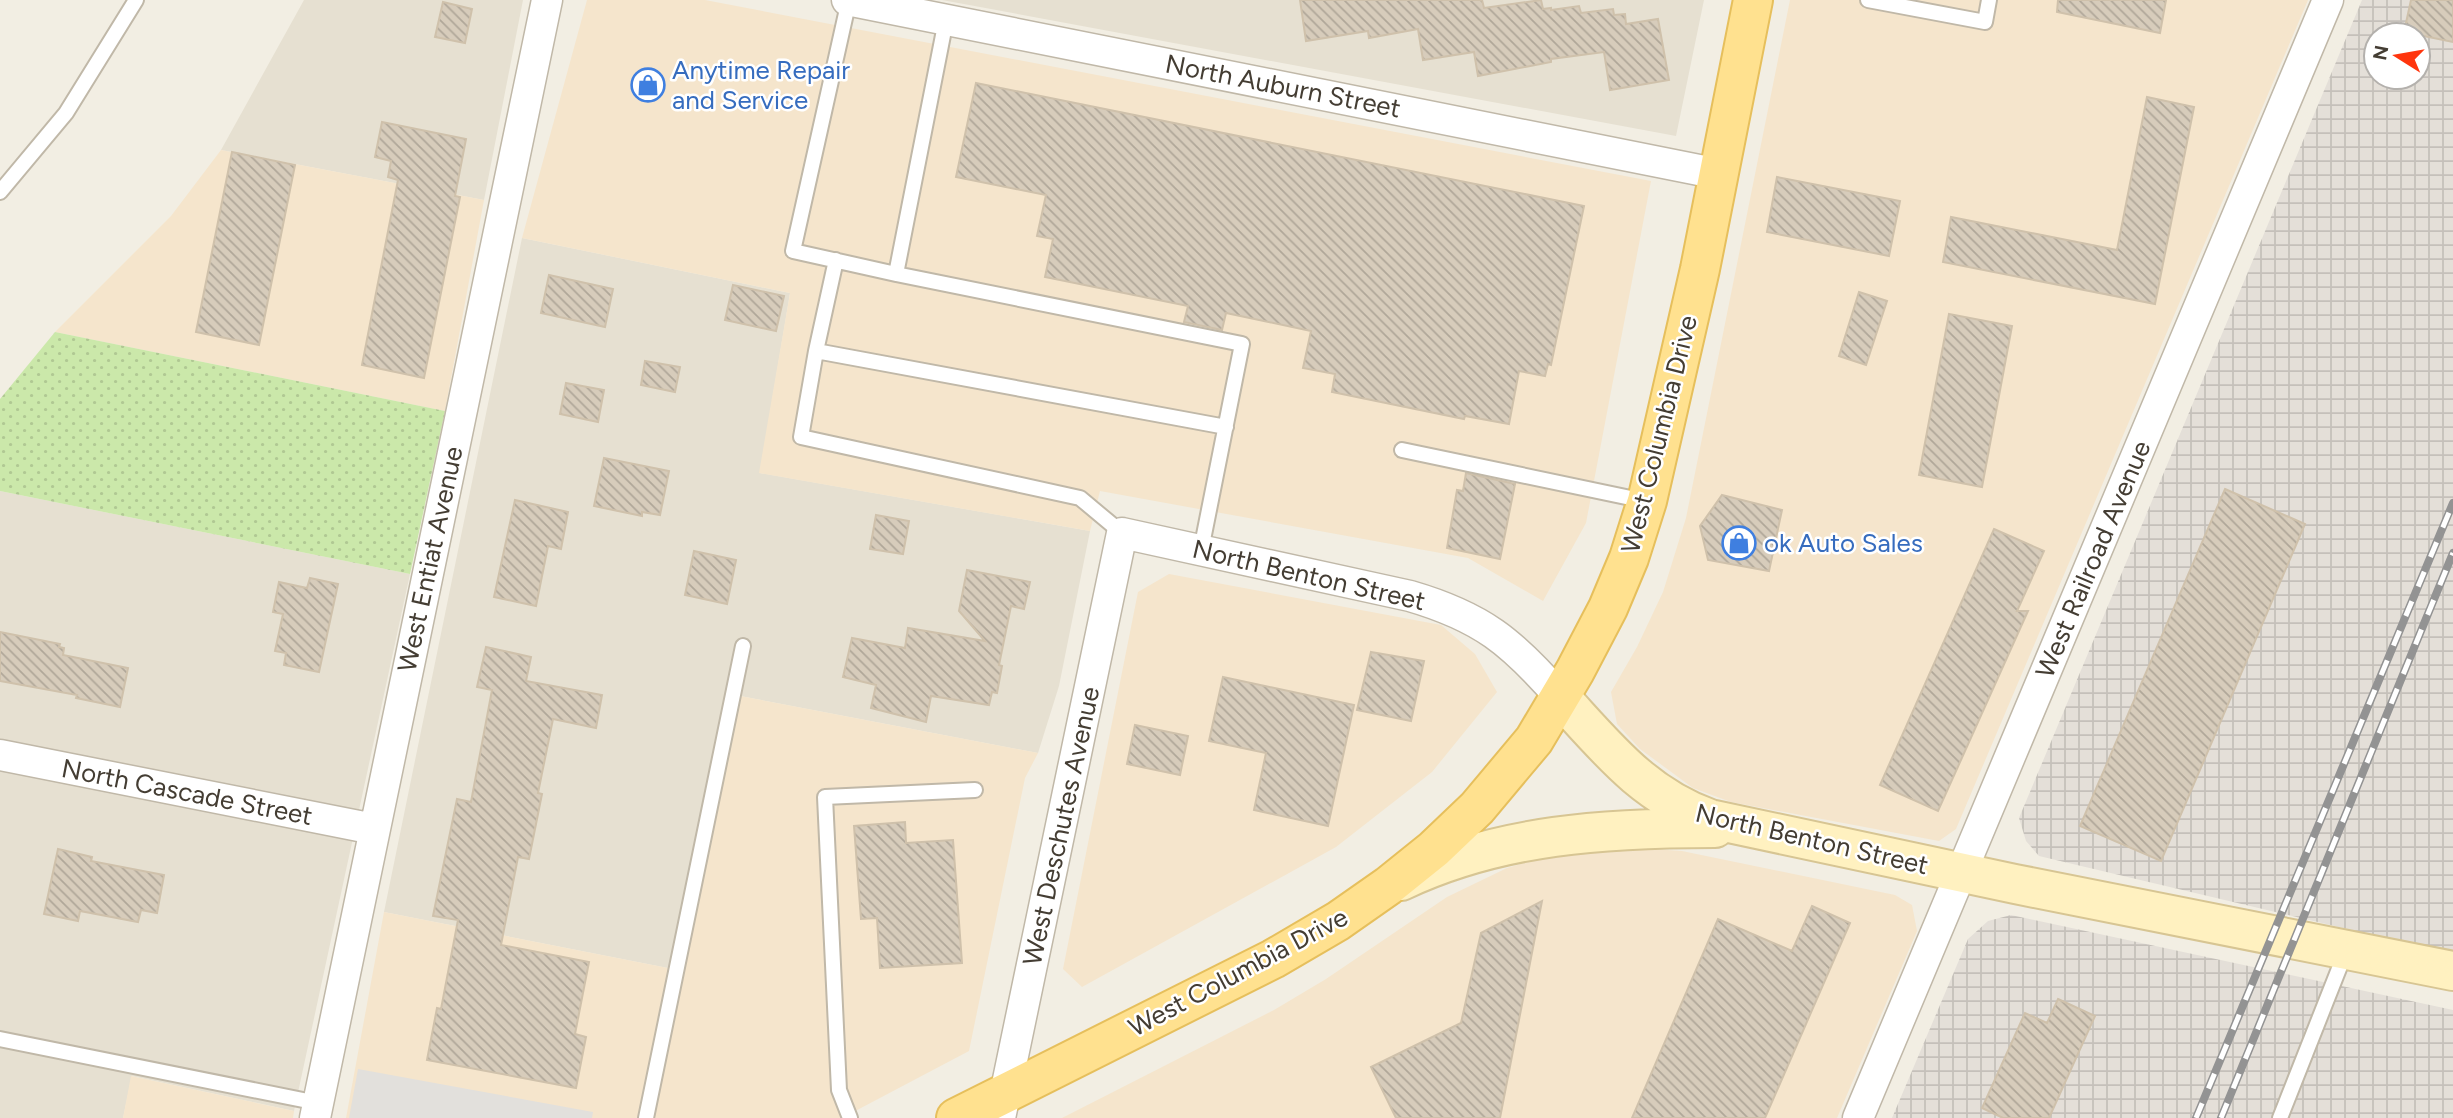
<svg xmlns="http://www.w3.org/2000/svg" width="2453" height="1118" font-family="Figtree,sans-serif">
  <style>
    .residential { fill: #e6e0d1 }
    .commercial { fill: #f5e5cc }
    .industrial { fill: url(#industrial-grid); fill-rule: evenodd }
    .grass { fill: url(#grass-dots) }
    .parking { fill: #e2e0dc }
    .building { fill: url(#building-back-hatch); stroke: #cfc1ab; stroke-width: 2 }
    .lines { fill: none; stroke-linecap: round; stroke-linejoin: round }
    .lane-casing { stroke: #c0b8a8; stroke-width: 18 }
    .street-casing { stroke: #c0b8a8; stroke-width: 33 }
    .secondary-casing { stroke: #d7c593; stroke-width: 42 }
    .primary-casing { stroke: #e6bf5c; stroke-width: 42 }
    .lane { stroke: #fff; stroke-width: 14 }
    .street { stroke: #fff; stroke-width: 30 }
    .secondary { stroke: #fff1c0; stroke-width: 38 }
    .primary { stroke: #ffe18f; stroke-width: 38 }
    .rail-casing { stroke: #939393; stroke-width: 8 }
    .rail { stroke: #fff; stroke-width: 5; stroke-dasharray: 16; stroke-linecap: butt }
    .labels { text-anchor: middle; stroke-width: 5; stroke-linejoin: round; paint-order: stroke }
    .shop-label { font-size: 26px; fill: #366cbe; stroke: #fff; text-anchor: start }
    .street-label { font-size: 26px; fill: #443d33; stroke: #fff }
  </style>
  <defs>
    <pattern id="industrial-grid" width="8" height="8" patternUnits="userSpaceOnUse" patternTransform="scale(1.75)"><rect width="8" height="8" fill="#e4dfd8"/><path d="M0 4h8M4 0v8" fill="none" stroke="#c5c0ba"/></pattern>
    <pattern id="grass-dots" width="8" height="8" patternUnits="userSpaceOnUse" patternTransform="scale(1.75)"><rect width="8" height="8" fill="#cbe8aa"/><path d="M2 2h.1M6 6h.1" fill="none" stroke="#b0c893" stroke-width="1.8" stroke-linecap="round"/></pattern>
    <pattern id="building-back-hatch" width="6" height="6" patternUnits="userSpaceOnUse" patternTransform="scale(1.75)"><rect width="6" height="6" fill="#d7ccbb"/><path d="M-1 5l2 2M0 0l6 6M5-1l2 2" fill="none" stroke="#b0a799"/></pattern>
  </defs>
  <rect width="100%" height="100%" fill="#f2eee3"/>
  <path class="residential" d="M 304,0 L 523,0 L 484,200 L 221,150 Z
    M 942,0 L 1704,0 L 1676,136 Z
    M 522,238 L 790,293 L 760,473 L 1090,531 L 1059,686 L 1038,753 L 735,695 L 678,970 L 384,912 Z
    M 0,491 L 410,574 L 294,1111 L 132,1076 L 123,1118 L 0,1118 Z"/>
  <path class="commercial" d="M 587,0 L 705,0 L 1651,181 L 1586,523 L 1543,601 L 1468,558 L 1100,491 L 1090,531 L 759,473 L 790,293 L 522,238 Z
    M 1790,0 L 2308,0 L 1956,829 L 1939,841 L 1731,802 L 1693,788 L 1640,749 L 1617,724 L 1611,692 L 1637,647 L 1663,592 L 1686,518 Z
    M 221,150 L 484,200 L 445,411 L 55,332 L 171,216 Z
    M 1169,574 L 1441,625 L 1475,654 L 1497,692 L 1432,772 L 1336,847 L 1082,987 L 1063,969 L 1138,592 Z
    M 735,695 L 1038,753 L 1025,778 L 969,1051 L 842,1118 L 346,1118 L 384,912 L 678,970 Z
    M 1623,847 L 1682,851 L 1895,895 L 1912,905 L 1917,931 L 1837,1118 L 1062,1118 L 1274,1010 L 1326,979 L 1447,897 L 1507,868 L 1563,852 Z
    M 131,1076 L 294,1111 L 293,1118 L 123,1118 Z"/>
  <path class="industrial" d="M 2362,0 L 2453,0 L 2453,954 L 2039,856 L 2026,841 L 2019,818 ZM 2376,35 L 2418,35 L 2418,77 L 2376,77 Z
    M 2011,915 L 2453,1010 L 2453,1118 L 1892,1118 L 1968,939 L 1988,921 Z"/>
  <path class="grass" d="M 55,332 L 445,411 L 410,574 L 0,491 L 0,399 Z"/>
  <path class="parking" d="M 358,1069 L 593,1112 L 592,1118 L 349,1118 Z"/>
  <path class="building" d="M 1300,0 L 1482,0 L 1484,8 L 1541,0 L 1543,9 L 1551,8 L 1551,10 L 1579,6 L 1581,13 L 1613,9 L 1614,15 L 1625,14 L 1626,24 L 1658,19 L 1669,80 L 1610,90 L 1604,52 L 1551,59 L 1551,62 L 1478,76 L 1474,52 L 1423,60 L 1418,29 L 1369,38 L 1368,31 L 1306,41 Z
    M 2058,0 L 2166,0 L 2160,33 L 2057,12 Z
    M 2411,0 L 2453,0 L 2453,42 L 2404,32 Z
    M 443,2 L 472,9 L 465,43 L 435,37 Z
    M 976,83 L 1584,206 L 1551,365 L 1548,364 L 1545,376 L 1519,371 L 1509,424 L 1465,416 L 1464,419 L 1332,392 L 1335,374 L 1303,368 L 1311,331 L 1226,313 L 1222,330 L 1184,322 L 1188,306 L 1045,277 L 1053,239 L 1037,236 L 1046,195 L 956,177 Z
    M 2147,97 L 2194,107 L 2155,304 L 1943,262 L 1951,217 L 2117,250 Z
    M 382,122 L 466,139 L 455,196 L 460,197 L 424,378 L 362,365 L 398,180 L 388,177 L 391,161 L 375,157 Z
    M 232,152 L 295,165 L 259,345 L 196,332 Z
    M 1777,177 L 1900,201 L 1889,256 L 1767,232 Z
    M 549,275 L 613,289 L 605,327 L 541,313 Z
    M 733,285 L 784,296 L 776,331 L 725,320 Z
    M 1859,292 L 1887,301 L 1866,365 L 1839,356 Z
    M 1949,314 L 2012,326 L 1982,487 L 1919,475 Z
    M 645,361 L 680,367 L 675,392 L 641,385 Z
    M 566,383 L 604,390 L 598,422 L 560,414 Z
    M 604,458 L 669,471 L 660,515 L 642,512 L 642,516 L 594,506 Z
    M 1466,473 L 1515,484 L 1500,559 L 1447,548 L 1457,490 L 1463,491 Z
    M 2225,489 L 2305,524 L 2161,861 L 2080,826 Z
    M 1722,495 L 1782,510 L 1769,571 L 1708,560 L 1700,526 Z
    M 515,500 L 568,512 L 561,549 L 548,546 L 536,606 L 494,597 Z
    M 876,515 L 909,521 L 903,554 L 870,549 Z
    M 1994,529 L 2044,551 L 2017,611 L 2028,611 L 1938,811 L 1880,785 Z
    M 694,551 L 736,560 L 727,604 L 685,595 Z
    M 967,570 L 1030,582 L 1024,609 L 1011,606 L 999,665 L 1002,666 L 997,693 L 992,692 L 989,705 L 931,696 L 926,722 L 871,708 L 876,685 L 843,677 L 852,638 L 905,648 L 908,628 L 985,641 L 959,611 Z
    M 310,578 L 338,584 L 319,672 L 284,665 L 286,653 L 275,651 L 283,614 L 273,612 L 279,582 L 307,588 Z
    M 0,632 L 60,644 L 59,647 L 64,648 L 63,655 L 128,668 L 120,707 L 76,698 L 77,695 L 0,681 Z
    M 486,647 L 531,657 L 526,681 L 602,695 L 596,728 L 553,719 L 538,793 L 542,794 L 529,859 L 518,857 L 501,945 L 589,962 L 575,1034 L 586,1037 L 576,1088 L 427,1060 L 437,1008 L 441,1009 L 458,920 L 433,916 L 457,799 L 471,802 L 492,690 L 477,687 Z
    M 1371,652 L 1424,661 L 1411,721 L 1357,710 Z
    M 1223,677 L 1354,705 L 1328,826 L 1254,810 L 1266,753 L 1209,741 Z
    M 1135,725 L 1188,736 L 1180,775 L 1127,764 Z
    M 905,822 L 906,843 L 953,840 L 962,963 L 880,968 L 877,918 L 861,919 L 854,826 Z
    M 58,849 L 92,857 L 91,861 L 164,875 L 157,913 L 141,910 L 138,922 L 80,911 L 78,921 L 44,914 Z
    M 1542,901 L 1500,1118 L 1396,1118 L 1371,1067 L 1461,1023 L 1481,933 Z
    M 1812,906 L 1850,923 L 1765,1118 L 1632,1118 L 1718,919 L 1792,951 Z
    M 2058,999 L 2095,1016 L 2049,1118 L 2003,1118 L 1982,1108 L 2025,1013 L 2047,1023 Z"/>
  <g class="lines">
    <defs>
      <path id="lane" d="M 849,0 L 793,251 L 896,274
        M 1868,0 L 1985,22 L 1989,0
        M 946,20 L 896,274 L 1242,344 L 1201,550
        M 0,192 L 66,113 L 136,0
        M 836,260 L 816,351 L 1226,427
        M 816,351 L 801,437 L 1080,498 L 1122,533
        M 1402,450 L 1645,501
        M 0,1039 L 318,1103
        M 646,1118 L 743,646
        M 850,1118 L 839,1090 L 825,797 L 975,790
        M 2280,1118 L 2346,951"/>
      <path id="street" d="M 847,0 L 1719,174
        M 0,755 L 374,829
        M 315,1118 L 547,0
        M 1000,1118 L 1122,533 L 1410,596 C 1482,617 1512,642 1560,697
        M 1858,1118 L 2328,0"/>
      <path id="secondary" d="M 1560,697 C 1607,748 1643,795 1710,819 L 2015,884 L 2453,971
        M 1401,881 C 1500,834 1607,828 1715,828"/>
      <path id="primary" d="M 956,1118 L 1273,959 L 1338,921 L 1388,886 L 1434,849 L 1477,808 L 1534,740 L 1575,671 L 1608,608 L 1629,558 L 1647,501 L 1700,269 L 1753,0"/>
    </defs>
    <use href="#lane" class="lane-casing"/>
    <use href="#street" class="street-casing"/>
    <use href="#secondary" class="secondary-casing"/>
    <use href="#primary" class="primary-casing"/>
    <use href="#lane" class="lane"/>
    <use href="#street" class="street"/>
    <use href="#secondary" class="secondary"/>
    <use href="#primary" class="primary"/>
    <defs>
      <path id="rail" d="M 2196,1118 L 2453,503
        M 2221,1118 L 2453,553"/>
    </defs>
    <use href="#rail" class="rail-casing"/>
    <use href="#rail" class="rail"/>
  </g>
  <defs>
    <symbol id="shop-ring" viewBox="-11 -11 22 22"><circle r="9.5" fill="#fff" stroke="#3f7fe0" stroke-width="1.5"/><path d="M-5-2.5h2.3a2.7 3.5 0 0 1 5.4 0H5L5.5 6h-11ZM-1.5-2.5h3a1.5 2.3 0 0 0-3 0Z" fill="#3f7fe0"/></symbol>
  </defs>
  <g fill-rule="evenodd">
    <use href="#shop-ring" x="629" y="66" width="38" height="38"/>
    <use href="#shop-ring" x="1720" y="524" width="38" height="38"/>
  </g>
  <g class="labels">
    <g class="shop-label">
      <text x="672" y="79">Anytime Repair<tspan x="672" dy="30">and Service</tspan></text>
      <text x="1764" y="552">ok Auto Sales</text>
    </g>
    <g class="street-label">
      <text transform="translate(1283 86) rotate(11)" y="9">North Auburn Street</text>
      <text transform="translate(1659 434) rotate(-76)" y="9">West Columbia Drive</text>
      <text transform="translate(430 559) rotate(-78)" y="9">West Entiat Avenue</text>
      <text transform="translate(2093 559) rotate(-67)" y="9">West Railroad Avenue</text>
      <text transform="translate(1309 575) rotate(13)" y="9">North Benton Street</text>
      <text transform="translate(187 792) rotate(11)" y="9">North Cascade Street</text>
      <text transform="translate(1061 826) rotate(-78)" y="9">West Deschutes Avenue</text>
      <text transform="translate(1812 839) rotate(13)" y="9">North Benton Street</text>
      <text transform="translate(1238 972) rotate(-28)" y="9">West Columbia Drive</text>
    </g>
  </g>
  <g transform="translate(2397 56) rotate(281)"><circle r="33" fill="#ffffff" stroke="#b4b1ad" stroke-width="2"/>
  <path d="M0-5L12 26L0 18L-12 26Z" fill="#ff350d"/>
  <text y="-10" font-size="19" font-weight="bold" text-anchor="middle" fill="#443d33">N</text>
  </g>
</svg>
